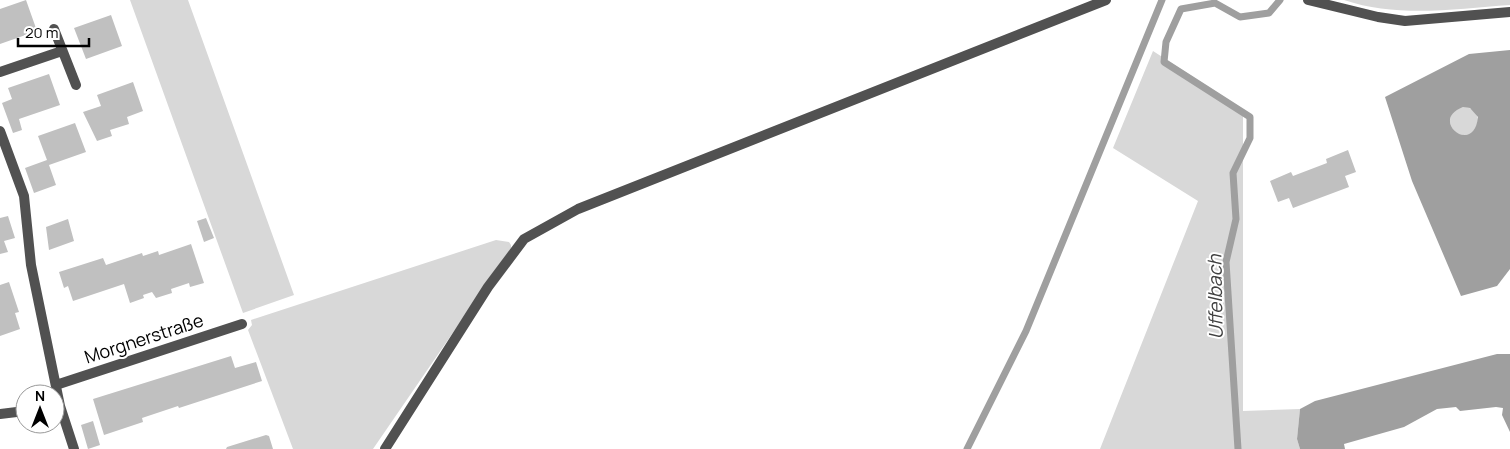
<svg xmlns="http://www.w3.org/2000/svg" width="1510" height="449" font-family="Manrope,sans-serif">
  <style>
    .green { fill: #d8d8d8 }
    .water { fill: #9f9f9f; fill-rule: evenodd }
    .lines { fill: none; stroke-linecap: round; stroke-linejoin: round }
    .stream { stroke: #9f9f9f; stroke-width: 7 }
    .building { fill: #c0c0c0 }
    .minor { stroke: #515151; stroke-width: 10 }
    .labels { text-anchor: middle; stroke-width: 4; stroke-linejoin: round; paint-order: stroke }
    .street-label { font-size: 18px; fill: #000; stroke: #fff }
    .water-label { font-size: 19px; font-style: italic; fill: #404040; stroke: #fff }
  </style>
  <rect width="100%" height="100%" fill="#fff"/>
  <path class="green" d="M 130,0 L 188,0 L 294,295 L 243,313 Z
    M 1344,0 L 1510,0 L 1510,5 C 1455,9 1397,18 1344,0 Z
    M 1153,51 L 1243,109 L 1243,411 L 1300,409 L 1297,439 L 1300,449 L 1100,449 L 1198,201 L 1113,148 Z
    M1450 121a14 14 0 1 1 28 0a14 14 0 1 1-28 0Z
    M 496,240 L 509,242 L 511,245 L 511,248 L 373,449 L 293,449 L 248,330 L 252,325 L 251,320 Z"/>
  <path class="water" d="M 1510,50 L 1510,269 L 1497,286 L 1461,296 L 1412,181 L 1385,97 L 1469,54 ZM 1463,107 L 1470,108 L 1478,117 C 1474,157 1428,120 1463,107 Z
    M 1497,354 L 1510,354 L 1510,432 L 1502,415 L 1503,408 L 1496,407 L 1460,411 L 1456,407 L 1437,409 L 1404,427 L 1344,444 L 1345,449 L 1300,449 L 1297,439 L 1300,409 L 1315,401 Z"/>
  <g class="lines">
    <path class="stream" d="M 967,449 L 1026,331 L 1162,0
      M 1238,449 L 1226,262 L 1236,219 L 1233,173 L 1250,138 L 1250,117 L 1164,62 L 1166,42 L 1181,9 L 1215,3 L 1240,17 L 1269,13 L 1280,0"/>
  </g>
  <path class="building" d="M 26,0 L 37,31 L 0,44 L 0,9 Z
    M 111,15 L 122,46 L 86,59 L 74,28 Z
    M 49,74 L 60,105 L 19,119 L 22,130 L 13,133 L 2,103 L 12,99 L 8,88 Z
    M 133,82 L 143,111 L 127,117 L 129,124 L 110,130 L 112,136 L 97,141 L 83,112 L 101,106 L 97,95 Z
    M 75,123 L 86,152 L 49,165 L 56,185 L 34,193 L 25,168 L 47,160 L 38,136 Z
    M 1348,150 L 1356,172 L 1345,176 L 1349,187 L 1293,208 L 1289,198 L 1278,202 L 1270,181 L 1291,172 L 1293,176 L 1327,163 L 1326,159 Z
    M 8,216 L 15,238 L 4,241 L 8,252 L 0,254 L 0,218 Z
    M 206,218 L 214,238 L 204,242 L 197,221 Z
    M 68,219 L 74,241 L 49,250 L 46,227 Z
    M 191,244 L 204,283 L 190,287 L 189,283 L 171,289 L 172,293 L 156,298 L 152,292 L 143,295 L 144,298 L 130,303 L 124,284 L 73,301 L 68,286 L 64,288 L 59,272 L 103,258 L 106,265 L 142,253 L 143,256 L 158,251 L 159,255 Z
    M 9,282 L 19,312 L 15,313 L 20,329 L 0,336 L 0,285 Z
    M 231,356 L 235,368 L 256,362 L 262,381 L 179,408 L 178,406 L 142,418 L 143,422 L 104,435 L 93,399 Z
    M 93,421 L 100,445 L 88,449 L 81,425 Z
    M 266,435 L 269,436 L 273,449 L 226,449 L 227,447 Z"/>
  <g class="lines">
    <path class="minor" d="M 1308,0 L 1378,17 L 1405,21 L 1510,12
      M 54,29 L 76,85
      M 0,72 L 62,51
      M 0,131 L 24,196 L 31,265 L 60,406 L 74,449
      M 56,385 L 242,324
      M 0,414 L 25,411
      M 385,449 L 488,287 L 524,239 L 578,209 L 1106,0"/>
  </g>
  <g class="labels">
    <g class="street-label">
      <text transform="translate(144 339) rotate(-18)" y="6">Morgnerstraße</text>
    </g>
    <g class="water-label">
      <text transform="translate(1215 297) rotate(-91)" y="7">Uffelbach</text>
    </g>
  </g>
  <g transform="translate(40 409)"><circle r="24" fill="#ffffff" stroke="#999999"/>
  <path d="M0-4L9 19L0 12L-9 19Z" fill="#000000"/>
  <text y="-8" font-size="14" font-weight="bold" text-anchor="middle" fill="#000000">N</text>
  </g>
  <path d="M18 38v8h71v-8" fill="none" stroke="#000000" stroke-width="2.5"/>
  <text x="25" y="38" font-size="15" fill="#000000" stroke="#ffffff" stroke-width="4" paint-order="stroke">20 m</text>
</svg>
